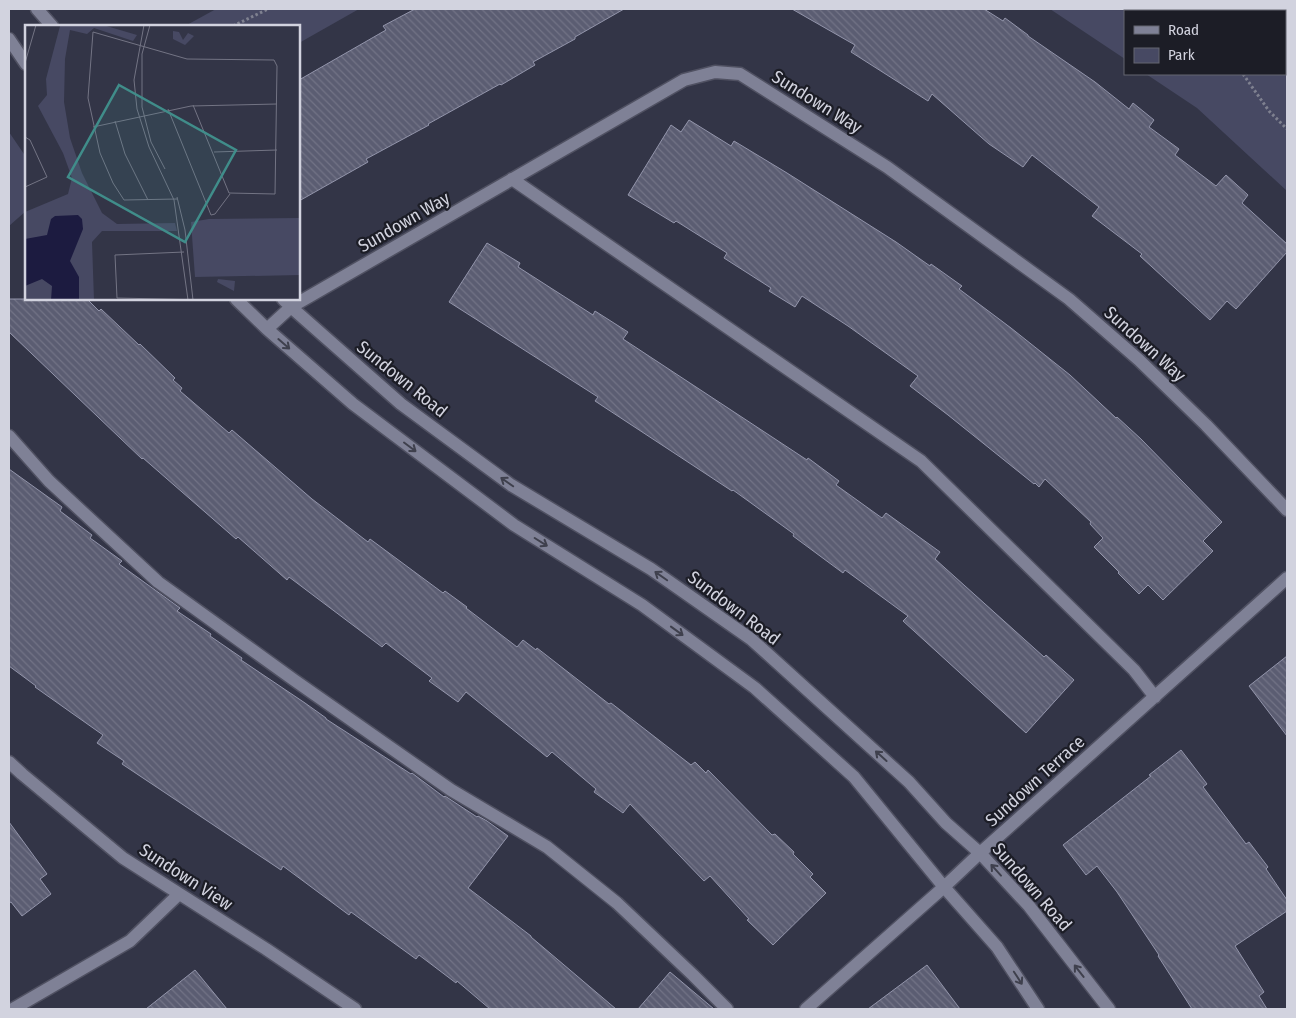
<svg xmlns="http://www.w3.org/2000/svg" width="1296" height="1018" font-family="'Fira Sans Condensed',sans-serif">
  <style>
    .park { fill: #474963 }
    .building { fill: url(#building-back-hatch); stroke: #9395ab }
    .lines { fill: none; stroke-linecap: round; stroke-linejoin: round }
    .minor-casing { stroke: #505162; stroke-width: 15 }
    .path { stroke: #7f8190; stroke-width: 3; stroke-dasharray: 2.5 2.5; stroke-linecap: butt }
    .minor { stroke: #7f8196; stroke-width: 12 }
    .oneway { stroke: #3f404d }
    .labels { text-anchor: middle; stroke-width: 4.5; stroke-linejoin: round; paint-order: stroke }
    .street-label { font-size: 18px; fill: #d2d3df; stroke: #1c1d26 }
    .inset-road { fill: none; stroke: #737484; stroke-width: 1 }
    .view { fill: #408d8a; fill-opacity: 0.15; stroke: #408d8a; stroke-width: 2.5 }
    .inset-edge { fill: none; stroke: #d2d3df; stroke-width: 2.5 }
  </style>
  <defs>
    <pattern id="building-back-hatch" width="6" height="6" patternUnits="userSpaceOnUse" patternTransform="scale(1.25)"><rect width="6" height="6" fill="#5b5d72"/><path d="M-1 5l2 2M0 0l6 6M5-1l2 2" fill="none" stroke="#727386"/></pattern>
  </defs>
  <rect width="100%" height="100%" fill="#333547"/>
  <path class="park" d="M 216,9 L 359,9 L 299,43 L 299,26 L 185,26 Z
    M 1050,9 L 1256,9 L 1257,11 L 1125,11 L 1125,59 Z
    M 1285,44 L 1287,46 L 1287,191 L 1197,108 L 1146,74 L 1285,74 Z
    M 9,132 L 26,157 L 26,211 L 9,226 Z"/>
  <path class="building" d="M 415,9 L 624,9 L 575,37 L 575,39 L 533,62 L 535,65 L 501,85 L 500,84 L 428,124 L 429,125 L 366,159 L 368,162 L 299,201 L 299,80 L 386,30 L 383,26 Z
    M 792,9 L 984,9 L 1003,21 L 1005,18 L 1028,35 L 1028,36 L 1095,82 L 1129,109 L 1133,103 L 1154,120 L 1149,127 L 1179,149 L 1175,155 L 1216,186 L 1226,175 L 1248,195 L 1242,203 L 1287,244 L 1287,252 L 1236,309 L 1227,301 L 1210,320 L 1140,256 L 1142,254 L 1092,216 L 1099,207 L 1032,155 L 1023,167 L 989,144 L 932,94 L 928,101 L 851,52 L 855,45 Z
    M 689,120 L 731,146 L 734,141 L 787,173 L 896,242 L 930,266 L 931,264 L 962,286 L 959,289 L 1011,328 L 1070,375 L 1116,418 L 1117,417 L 1141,439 L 1222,522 L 1203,541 L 1213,551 L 1163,600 L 1148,585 L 1139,594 L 1118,573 L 1119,572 L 1094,547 L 1103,538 L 1090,524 L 1091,522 L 1045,479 L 1039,487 L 1035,483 L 1034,484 L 948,415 L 910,386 L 918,376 L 848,326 L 802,296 L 795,307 L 769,291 L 771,288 L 724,258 L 727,253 L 676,221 L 674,223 L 628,195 L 671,125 L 681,132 Z
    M 487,243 L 520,263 L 518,267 L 593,315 L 595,311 L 628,332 L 623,339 L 807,460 L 808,458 L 839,481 L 836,485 L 882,518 L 886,513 L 940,552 L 935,559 L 1044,657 L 1046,655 L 1074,680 L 1026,733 L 903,621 L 908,616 L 845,570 L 843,573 L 793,536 L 794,534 L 733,490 L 732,491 L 595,401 L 598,397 L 449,302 Z
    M 9,299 L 87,299 L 99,311 L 101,309 L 139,345 L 140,344 L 175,378 L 173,380 L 182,388 L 180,391 L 229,433 L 232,430 L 312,499 L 368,542 L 370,539 L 443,593 L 445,591 L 467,607 L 466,608 L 517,647 L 523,640 L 536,650 L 537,648 L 609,704 L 611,703 L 691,765 L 695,762 L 706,773 L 708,770 L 772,835 L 775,834 L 794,852 L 793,854 L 813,874 L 810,877 L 826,893 L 773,945 L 747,920 L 749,919 L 710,876 L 704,881 L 630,804 L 623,813 L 594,792 L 596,789 L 552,752 L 547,757 L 466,692 L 458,702 L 429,681 L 432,678 L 386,643 L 382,647 L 289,577 L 287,580 L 238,537 L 236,539 L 143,458 L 142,459 L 9,332 Z
    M 9,469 L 62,507 L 60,511 L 92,535 L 90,538 L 122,561 L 119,564 L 180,608 L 177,611 L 211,634 L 210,636 L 242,658 L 241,660 L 305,703 L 326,718 L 326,719 L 411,774 L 412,773 L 444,797 L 445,796 L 477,817 L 478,816 L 487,821 L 508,836 L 468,888 L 531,936 L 531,937 L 616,1009 L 490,1009 L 457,981 L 456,983 L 419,955 L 416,959 L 351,912 L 349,915 L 283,866 L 281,870 L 122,764 L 124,761 L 97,743 L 103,735 L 35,687 L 36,686 L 9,666 Z
    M 1287,656 L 1287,736 L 1249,686 Z
    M 1181,750 L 1207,784 L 1203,787 L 1246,844 L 1249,842 L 1268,867 L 1266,869 L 1287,900 L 1287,911 L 1235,946 L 1264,992 L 1259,996 L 1267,1009 L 1192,1009 L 1158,956 L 1159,955 L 1117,892 L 1097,866 L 1086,875 L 1063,845 L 1151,776 L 1149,775 Z
    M 9,822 L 47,874 L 40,879 L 51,894 L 22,916 L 11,902 L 9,903 Z
    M 927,965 L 960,1009 L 868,1009 Z
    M 195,970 L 227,1009 L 146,1009 Z
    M 670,972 L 714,1009 L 638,1009 Z"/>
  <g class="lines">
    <defs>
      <path id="minor" d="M 37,9 L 52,26
        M 9,39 L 26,64
        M 512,179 L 921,461 L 1134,670 L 1155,697
        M 236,299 L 267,329 L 353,404 L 514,525 L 642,605 L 755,688 L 854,777 L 944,887 L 997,947 L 1038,1009
        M 283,299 L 291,307 L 401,404 L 511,485 L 651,569 L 751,639 L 909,782 L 946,823 L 980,853 L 1029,906 L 1109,1009
        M 267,329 L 291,307 L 684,80 L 715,72 L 740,74 L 887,167 L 1069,299 L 1139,360 L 1206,425 L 1287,510
        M 9,436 L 49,481 L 158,582 L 294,680 L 451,790 L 547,847 L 617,903 L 693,975 L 727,1009
        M 9,762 L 22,774 L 123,858 L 266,949 L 355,1009
        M 13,1009 L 130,941 L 179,894
        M 806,1009 L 944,887 L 980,853 L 1287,578"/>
    </defs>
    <use href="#minor" class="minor-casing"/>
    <path class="path" d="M 1197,9 L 1199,11
      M 233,26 L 268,9
      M 1243,74 L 1269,111 L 1287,129"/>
    <use href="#minor" class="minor"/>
  </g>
  <defs><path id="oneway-shaft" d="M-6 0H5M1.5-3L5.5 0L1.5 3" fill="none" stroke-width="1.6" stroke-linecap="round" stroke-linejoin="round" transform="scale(1.25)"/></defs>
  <g class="oneway">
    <use href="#oneway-shaft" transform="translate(284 344) rotate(41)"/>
    <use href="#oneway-shaft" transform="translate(410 447) rotate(37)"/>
    <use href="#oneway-shaft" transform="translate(507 482) rotate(-145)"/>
    <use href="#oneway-shaft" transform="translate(541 542) rotate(32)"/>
    <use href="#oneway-shaft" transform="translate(661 576) rotate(-145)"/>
    <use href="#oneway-shaft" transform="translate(677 631) rotate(36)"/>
    <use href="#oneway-shaft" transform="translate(881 756) rotate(-138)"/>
    <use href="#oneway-shaft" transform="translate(996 870) rotate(-132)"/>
    <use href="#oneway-shaft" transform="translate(1079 971) rotate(-128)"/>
    <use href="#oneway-shaft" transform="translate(1018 978) rotate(57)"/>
  </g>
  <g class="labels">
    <g class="street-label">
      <text transform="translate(817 102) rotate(32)" y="6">Sundown Way</text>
      <text transform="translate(404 222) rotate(-30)" y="6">Sundown Way</text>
      <text transform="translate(1145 344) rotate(42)" y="6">Sundown Way</text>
      <text transform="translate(402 379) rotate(39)" y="6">Sundown Road</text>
      <text transform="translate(734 608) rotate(37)" y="6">Sundown Road</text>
      <text transform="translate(1035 781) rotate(-42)" y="6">Sundown Terrace</text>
      <text transform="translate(186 877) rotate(33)" y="6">Sundown View</text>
      <text transform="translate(1032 887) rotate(49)" y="6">Sundown Road</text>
    </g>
  </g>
  <g transform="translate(25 25)">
    <rect width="275" height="275" fill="#333547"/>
    <path d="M 31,0 L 78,0 L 112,10 L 108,16 L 69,3 L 62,9 L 45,5 L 40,34 L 39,77 L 45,113 L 57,148 L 77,188 L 92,199 L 150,198 L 152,206 L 77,206 L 67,217 L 69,275 L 0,275 L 0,187 L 43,169 L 47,153 L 38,128 L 13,81 L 22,70 L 21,54 L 35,1 ZM 148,6 L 154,7 L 158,15 L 163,8 L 169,11 L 160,20 L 148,14 ZM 274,193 L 275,250 L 170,252 L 166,197 L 184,194 ZM 193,254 L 210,256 L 209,266 L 192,257 Z" fill="#474963"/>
    <path d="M 30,191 L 53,190 L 57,194 L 58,204 L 45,236 L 54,252 L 54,275 L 26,275 L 27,261 L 17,254 L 0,261 L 0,214 L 22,210 L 26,194 Z" fill="#1c1b40"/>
    <path class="inset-road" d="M 119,0 L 109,55 L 112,84 L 124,122 L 149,175 L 163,275M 125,0 L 117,29 L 117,82 L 126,117 L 140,144M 0,38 L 11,0M 143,84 L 186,190 L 190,189 L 205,169M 90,96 L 100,129 L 123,175M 68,102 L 166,81 L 252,79M 0,112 L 5,115 L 22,152 L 0,162M 189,127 L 252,125M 152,172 L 160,205 L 168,275M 152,174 L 99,175 L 88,158 L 75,128 L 63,73 L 68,7 L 162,34 L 249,35 L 252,41 L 250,169 L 204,168 L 168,80M 159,227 L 90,230 L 92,273 L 181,275"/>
    <path class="view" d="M 94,60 L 211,125 L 160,217 L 43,152 Z"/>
    <rect width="275" height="275" class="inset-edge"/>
  </g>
  <rect width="1296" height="1018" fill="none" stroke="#d2d3df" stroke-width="20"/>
  <rect x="1124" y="10" width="162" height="65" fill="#1c1d26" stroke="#656670"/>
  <rect x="1134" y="26" width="25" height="8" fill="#7f8196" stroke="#656670"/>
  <text x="1168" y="35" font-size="15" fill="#d2d3df">Road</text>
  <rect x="1134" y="48" width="25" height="15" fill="#474963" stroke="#656670"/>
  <text x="1168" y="60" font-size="15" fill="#d2d3df">Park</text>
</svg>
